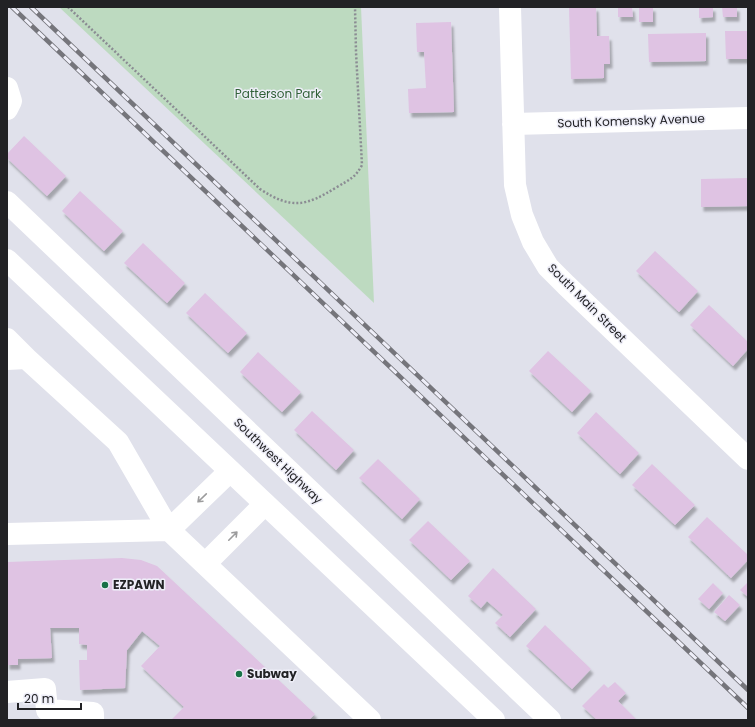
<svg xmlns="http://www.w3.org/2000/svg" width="755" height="727" font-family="Poppins,sans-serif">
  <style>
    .green { fill: #bddac0 }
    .building { fill: #dfc3e3; filter: url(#shadow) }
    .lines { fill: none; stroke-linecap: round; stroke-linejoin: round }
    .path { stroke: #8b8c93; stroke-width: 2.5; stroke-dasharray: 2 2; stroke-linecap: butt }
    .minor { stroke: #fff; stroke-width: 22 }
    .major { stroke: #fff; stroke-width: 22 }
    .rail-casing { stroke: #75757b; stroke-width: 4.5 }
    .rail { stroke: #eeeef8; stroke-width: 3; stroke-dasharray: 9; stroke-linecap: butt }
    .oneway { stroke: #9c9c9d }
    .poi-dot { fill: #187247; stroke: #eeeef8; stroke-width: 1.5 }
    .labels { text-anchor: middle; stroke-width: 3; stroke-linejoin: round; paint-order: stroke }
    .park-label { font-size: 12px; fill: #316138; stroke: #eeeef8 }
    .street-label { font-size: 12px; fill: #222225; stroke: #eeeef8 }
    .poi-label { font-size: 12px; font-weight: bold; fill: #222225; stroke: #eeeef8; text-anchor: start }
  </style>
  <defs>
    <filter id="shadow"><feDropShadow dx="2.5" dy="4.5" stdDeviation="1" flood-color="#0004"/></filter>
  </defs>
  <rect width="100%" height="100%" fill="#e0e1eb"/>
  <path class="green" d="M 59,7 L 361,7 L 374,303 Z"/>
  <path class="building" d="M 569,7 L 596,7 L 597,36 L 609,36 L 610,64 L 604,64 L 604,78 L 571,79 Z
    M 618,7 L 632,7 L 633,17 L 618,17 Z
    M 639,7 L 653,7 L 653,22 L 639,22 Z
    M 699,7 L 713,7 L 713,17 L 699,18 Z
    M 722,7 L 737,7 L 737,17 L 723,17 Z
    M 451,22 L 454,112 L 409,113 L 408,89 L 426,88 L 424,52 L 417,52 L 416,23 Z
    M 725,31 L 748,31 L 748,59 L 726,59 Z
    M 706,33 L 706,61 L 649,62 L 648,34 Z
    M 24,136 L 66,176 L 47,196 L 7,158 L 7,154 Z
    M 748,178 L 748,206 L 701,207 L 701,179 Z
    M 80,191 L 123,231 L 104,251 L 62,211 Z
    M 143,243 L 185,283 L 167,303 L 124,263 Z
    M 655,251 L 698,291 L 679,312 L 636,271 Z
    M 205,293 L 247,333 L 228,353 L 186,313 Z
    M 709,305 L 748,342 L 748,349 L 733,366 L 690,325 Z
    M 548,351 L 591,391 L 572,412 L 529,371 Z
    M 258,352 L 301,392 L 282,412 L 240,372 Z
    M 312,411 L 354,450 L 336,470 L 294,430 Z
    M 596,412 L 639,453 L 620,474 L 577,433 Z
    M 378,459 L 420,499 L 402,519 L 359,478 Z
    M 652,464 L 695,505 L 675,525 L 632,485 Z
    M 707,517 L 748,555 L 748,560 L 731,578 L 688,537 Z
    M 428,521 L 470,561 L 451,580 L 409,540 Z
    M 122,558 L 141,560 L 157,566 L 315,714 L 309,720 L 171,720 L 184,707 L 141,666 L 160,646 L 142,631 L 127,650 L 125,688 L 80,690 L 79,660 L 87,660 L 87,645 L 79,644 L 79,628 L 50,628 L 52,658 L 18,659 L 18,665 L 7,665 L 7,562 Z
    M 493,568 L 536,609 L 510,637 L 495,623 L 503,615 L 487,601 L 481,608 L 468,596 Z
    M 748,582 L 748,597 L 740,590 Z
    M 713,583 L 723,593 L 709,609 L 698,599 Z
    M 729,595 L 740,605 L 725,621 L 714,612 Z
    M 545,625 L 591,669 L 572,689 L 526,646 Z
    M 615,682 L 626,693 L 618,701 L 637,720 L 597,720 L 582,706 L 604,684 L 608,688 Z"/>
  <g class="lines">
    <path class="path" d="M 68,7 L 260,189 C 292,210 306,206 337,187 C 349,180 356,177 362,165 L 356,52 L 355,7"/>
    <path class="minor" d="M 510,7 L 515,185 L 522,215 L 533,242 L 548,267 L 566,285 L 748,459
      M 7,88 L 11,101 L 7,109
      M 513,124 L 748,118
      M 7,202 L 550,720
      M 7,339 L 26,358
      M 7,359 L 26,358 L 118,442 L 169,530 L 230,471
      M 7,534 L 169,530 L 370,720
      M 205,564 L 265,504
      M 7,692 L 45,689 L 47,710 L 93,713 L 93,720"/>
    <path class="major" d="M 7,260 L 494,720"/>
    <defs>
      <path id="rail" d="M 12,7 L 748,708
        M 31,7 L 748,690"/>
    </defs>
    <use href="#rail" class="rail-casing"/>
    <use href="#rail" class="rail"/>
  </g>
  <defs><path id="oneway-shaft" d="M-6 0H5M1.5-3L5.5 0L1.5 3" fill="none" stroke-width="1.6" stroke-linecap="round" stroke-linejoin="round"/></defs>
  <g class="oneway">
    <use href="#oneway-shaft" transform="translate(202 498) rotate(136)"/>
    <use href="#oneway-shaft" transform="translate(233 536) rotate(-45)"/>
  </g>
  <g class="poi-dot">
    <circle cx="105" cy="585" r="4"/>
    <circle cx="239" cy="674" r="4"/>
  </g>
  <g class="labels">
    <g class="park-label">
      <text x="278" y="98">Patterson Park</text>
    </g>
    <g class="street-label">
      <text transform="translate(631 121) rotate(-2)" y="4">South Komensky Avenue</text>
      <text transform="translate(587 303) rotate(45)" y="4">South Main Street</text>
      <text transform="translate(278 461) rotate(44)" y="4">Southwest Highway</text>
    </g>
    <g class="poi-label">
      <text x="113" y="589">EZPAWN</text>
      <text x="247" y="678">Subway</text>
    </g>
  </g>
  <rect width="755" height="727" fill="none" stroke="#222225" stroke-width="16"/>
  <path d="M18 703v6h63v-6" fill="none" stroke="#222225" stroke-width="2"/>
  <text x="24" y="703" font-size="12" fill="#222225" stroke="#eeeef8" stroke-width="3" paint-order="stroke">20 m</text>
</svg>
